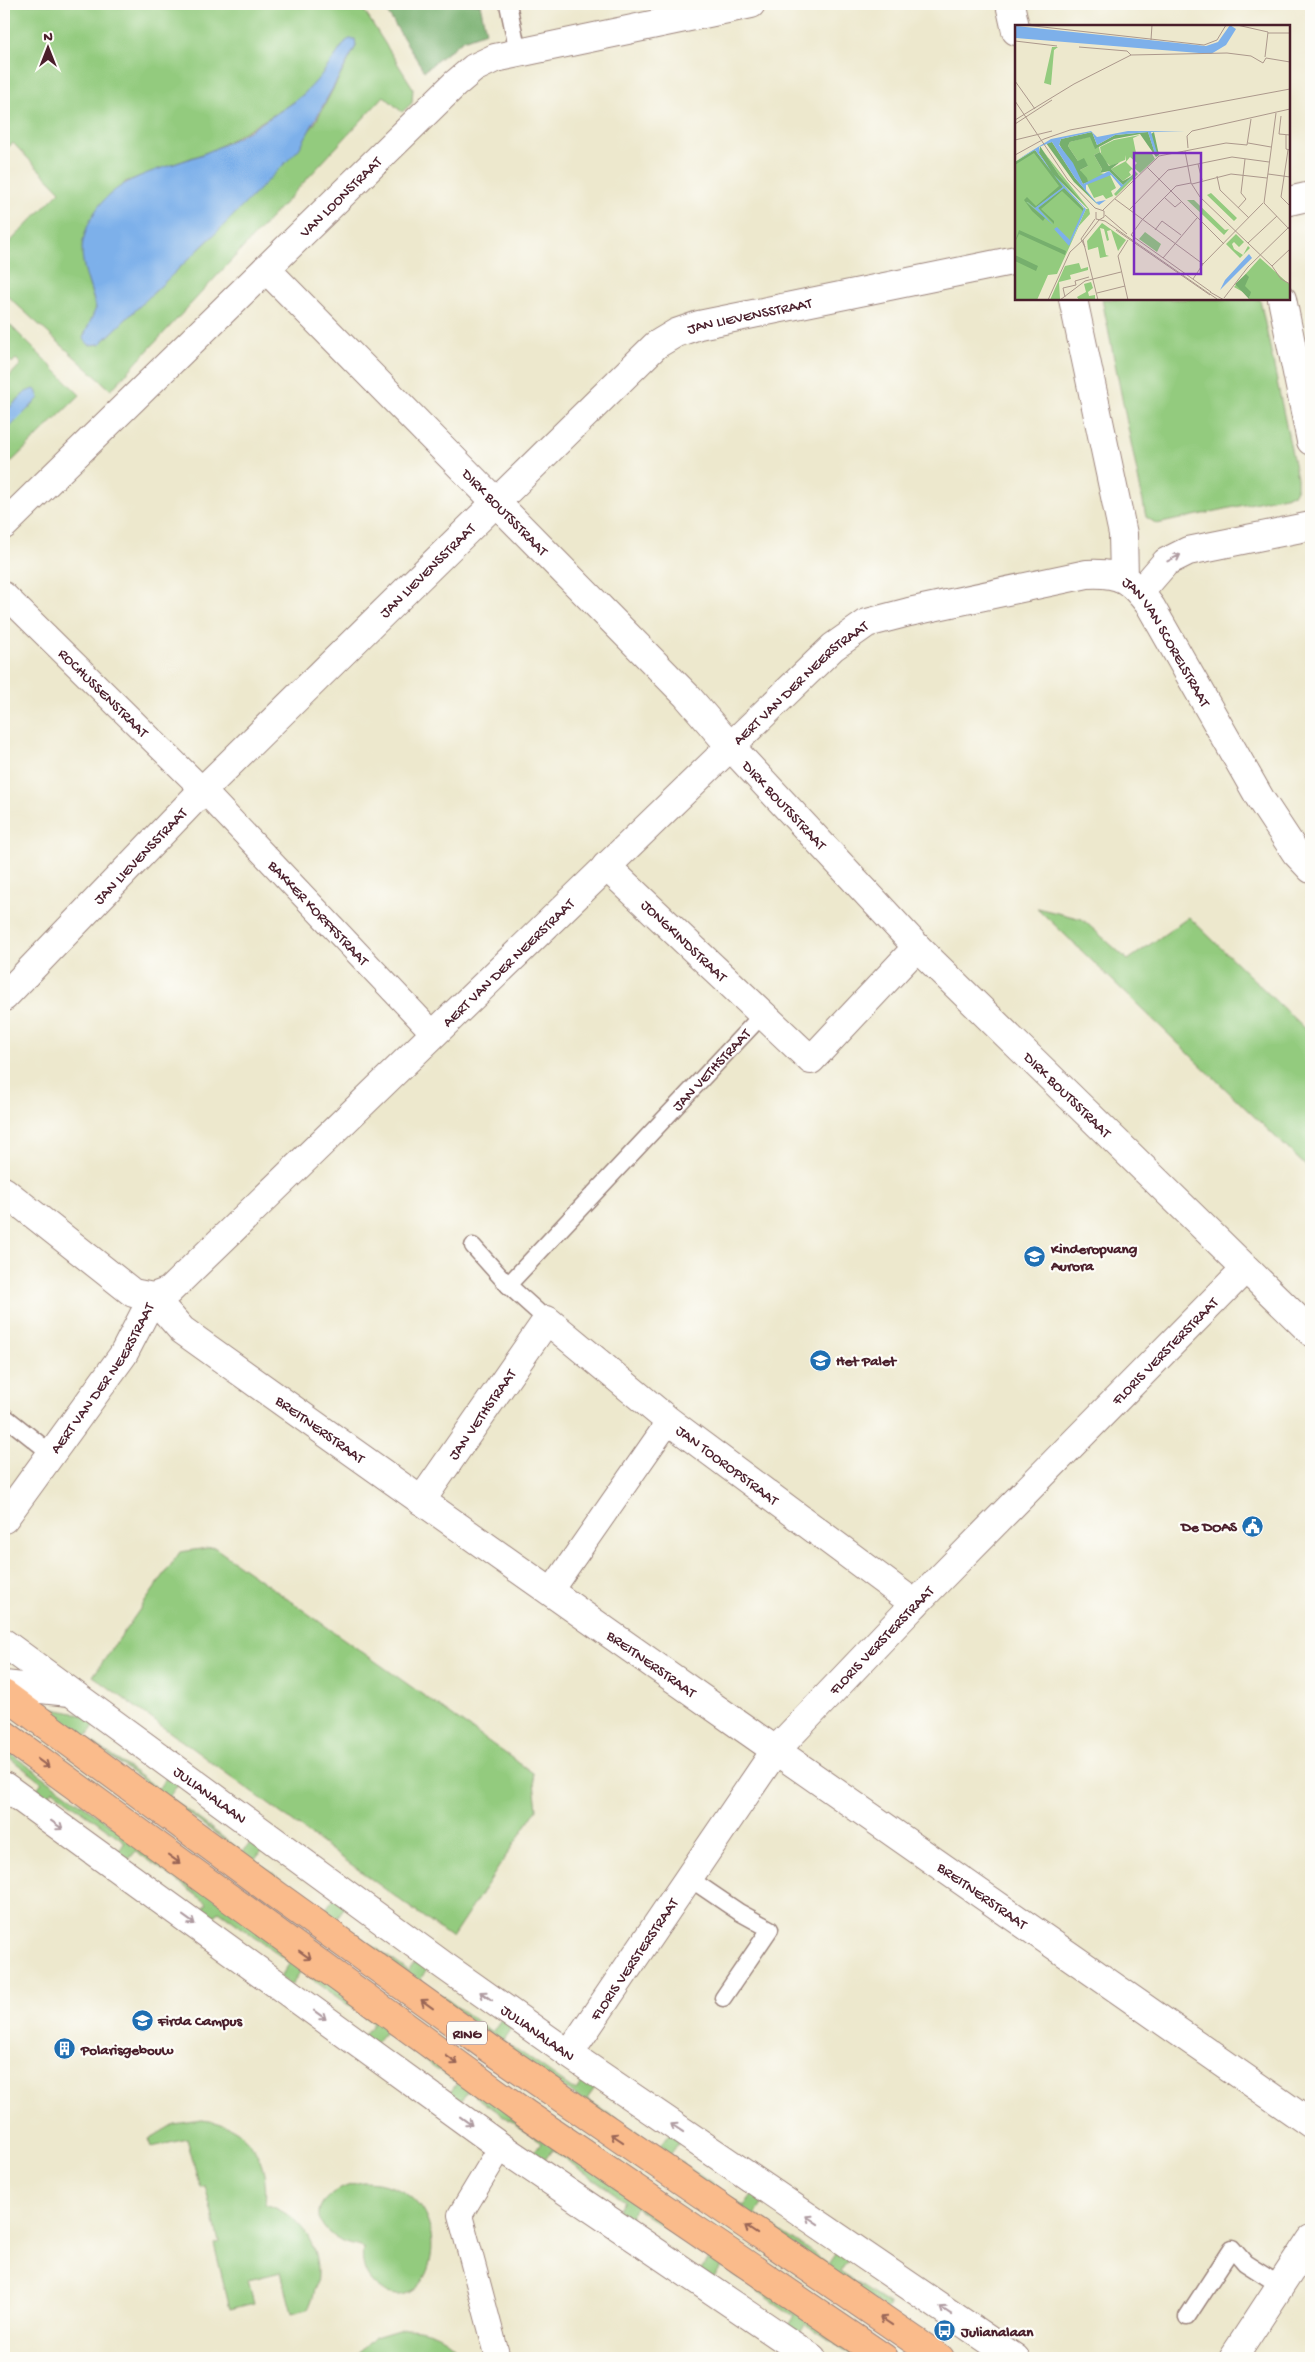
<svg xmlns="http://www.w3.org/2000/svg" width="1315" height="2362" font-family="'Gochi Hand',sans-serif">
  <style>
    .green { fill: #93cb7e; stroke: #6e7554; fill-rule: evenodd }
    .forest { fill: #76af6d; stroke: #60674c }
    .water { fill: #7db0ea; stroke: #64688a }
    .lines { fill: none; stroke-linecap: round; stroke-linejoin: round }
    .service-casing { stroke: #9c847c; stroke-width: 19 }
    .pedestrian-casing { stroke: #9c847c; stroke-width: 26 }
    .minor-casing { stroke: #9c847c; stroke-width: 30 }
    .tertiary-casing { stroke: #9c847c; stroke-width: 30 }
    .primary-casing { stroke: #9c847c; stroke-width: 30 }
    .service { stroke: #fff; stroke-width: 16 }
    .pedestrian { stroke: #fff; stroke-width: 24 }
    .minor { stroke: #fff; stroke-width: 28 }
    .tertiary { stroke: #fff; stroke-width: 28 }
    .primary { stroke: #fabb8b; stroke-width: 28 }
    .oneway { stroke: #ae9aa0 }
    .oneway2 { stroke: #996556 }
    .labels { text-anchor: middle; stroke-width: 4.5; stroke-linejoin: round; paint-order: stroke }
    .shield { fill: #fdfcf7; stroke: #806168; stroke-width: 1 }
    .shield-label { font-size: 14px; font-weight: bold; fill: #4a1f2b }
    .street-label { font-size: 15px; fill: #4a1f2b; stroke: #fdfcf7 }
    .poi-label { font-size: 15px; font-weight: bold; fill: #4a1f2b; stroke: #fdfcf7; text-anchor: start }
    .inset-road { fill: none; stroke: #ac988c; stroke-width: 1 }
    .view { fill: #7b2cbf; fill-opacity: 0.15; stroke: #7b2cbf; stroke-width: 2.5 }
    .inset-edge { fill: none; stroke: #4a1f2b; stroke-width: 2.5 }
  </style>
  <rect width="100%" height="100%" fill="#fdfcf7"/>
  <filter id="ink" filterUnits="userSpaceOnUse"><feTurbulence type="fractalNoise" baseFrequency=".02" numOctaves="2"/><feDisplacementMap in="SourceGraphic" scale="10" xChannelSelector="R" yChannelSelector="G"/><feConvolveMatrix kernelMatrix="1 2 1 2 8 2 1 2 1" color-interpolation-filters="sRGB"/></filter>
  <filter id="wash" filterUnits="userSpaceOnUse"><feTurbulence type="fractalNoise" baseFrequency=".0096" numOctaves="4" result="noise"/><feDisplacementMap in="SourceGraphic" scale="20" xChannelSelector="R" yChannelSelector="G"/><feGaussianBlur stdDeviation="1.12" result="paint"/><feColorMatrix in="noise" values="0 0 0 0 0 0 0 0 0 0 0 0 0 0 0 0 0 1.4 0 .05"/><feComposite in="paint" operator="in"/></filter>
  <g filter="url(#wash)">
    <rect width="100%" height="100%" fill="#ede8cd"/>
    <path class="green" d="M 4,4 L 360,4 L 413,88 L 412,103 L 402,112 L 384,96 L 111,390 L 4,293 L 4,248 L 60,191 L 13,143 L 8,147 L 4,143 ZM 355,40 L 356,46 L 314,125 L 218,231 L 100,344 L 93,345 L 96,308 L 86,274 L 125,182 L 213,150 L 287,107 L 314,86 L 346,41 Z
      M 1102,299 L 1260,299 L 1297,478 L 1297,488 L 1294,494 L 1157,524 L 1146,517 Z
      M 4,319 L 80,395 L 4,469 L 4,433 L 39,398 L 26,392 L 4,413 L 4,382 L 21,364 L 16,359 L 12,363 L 4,355 Z
      M 1037,908 L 1082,919 L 1128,960 L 1189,917 L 1311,1035 L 1311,1171 Z
      M 214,1547 L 533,1773 L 537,1809 L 452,1938 L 93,1676 L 180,1552 Z
      M 41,1706 L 82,1715 L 96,1723 L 86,1737 L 158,1789 L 168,1775 L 179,1783 L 169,1797 L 243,1852 L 254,1838 L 265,1846 L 255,1860 L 324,1911 L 335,1897 L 346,1905 L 336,1919 L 408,1971 L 419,1958 L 429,1965 L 420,1980 L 492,2032 L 502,2018 L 513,2025 L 503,2040 L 576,2091 L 586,2077 L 597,2085 L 587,2099 L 659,2148 L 669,2134 L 680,2141 L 670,2155 L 744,2206 L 754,2192 L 765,2199 L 755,2214 L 829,2264 L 839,2250 L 850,2257 L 840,2272 L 890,2305 L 887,2309 L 531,2065 Z
      M 4,1749 L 863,2358 L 856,2358 L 806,2324 L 796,2338 L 785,2330 L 794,2316 L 721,2266 L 711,2280 L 700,2272 L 709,2258 L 636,2208 L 626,2222 L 615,2215 L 624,2200 L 552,2150 L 542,2164 L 531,2157 L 541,2142 L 468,2091 L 458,2105 L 447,2097 L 457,2083 L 385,2032 L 374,2045 L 363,2037 L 373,2023 L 301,1971 L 291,1985 L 280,1977 L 290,1963 L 219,1911 L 208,1925 L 197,1917 L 207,1903 L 136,1851 L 125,1864 L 115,1857 L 125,1842 L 53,1790 L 43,1804 L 32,1796 L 42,1782 L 4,1754 Z
      M 202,2120 C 249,2124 270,2161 265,2204 C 313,2219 329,2266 308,2309 L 292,2313 L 281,2272 L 248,2280 L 254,2303 L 230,2309 L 214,2244 L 219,2242 L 205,2186 L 200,2187 L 187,2139 L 152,2147 L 149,2139 L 174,2124 Z
      M 362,2182 C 470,2182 435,2333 376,2286 C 364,2276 361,2262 363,2248 C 353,2245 342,2243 334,2237 C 298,2210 334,2187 362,2182 Z
      M 405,2328 C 429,2328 450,2337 464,2358 L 354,2358 L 375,2337 Z"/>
    <path class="forest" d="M 382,4 L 480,4 L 486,32 L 463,40 L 424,71 Z"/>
    <path class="water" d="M 350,39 L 355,39 L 356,46 L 299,149 L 218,231 L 100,344 L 89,345 L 83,338 L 96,308 C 91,286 77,260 84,237 C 102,173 161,173 212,150 C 237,139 262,123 285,108 C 312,92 328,66 346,41 Z
      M 33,389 L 36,390 L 39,398 L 4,433 L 4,413 L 26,392 Z"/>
  </g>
  <g filter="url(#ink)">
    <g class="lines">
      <defs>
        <g id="service">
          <path d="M 508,4 L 518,52"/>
          <path d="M 473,1246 L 508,1285 L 547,1320"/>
          <path id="s1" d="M 508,1285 L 762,1015"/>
          <path d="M 4,1416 L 52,1454"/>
          <path d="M 689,1878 L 739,1912 L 770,1929 L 723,1998"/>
          <path d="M 1187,2317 L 1232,2248 L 1245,2263 L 1281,2286"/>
        </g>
        <g id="pedestrian">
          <path id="s2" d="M 4,594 L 203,790 L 434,1034"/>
          <path d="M 550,1592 L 669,1421"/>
          <path d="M 498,2358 L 460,2215 L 501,2147"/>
        </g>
        <g id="minor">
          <path d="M 1010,4 L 1016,31"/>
          <path d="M 1289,201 L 1311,196"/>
          <path id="s3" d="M 266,269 L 687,696 L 730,746 L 917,947 L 1311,1332"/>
          <path d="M 1073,299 L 1123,534 L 1124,578"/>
          <path d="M 1282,299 L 1311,441"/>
          <path id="s4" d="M 4,525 L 455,84 L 474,68 L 495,58 L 751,4"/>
          <path d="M 1140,592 L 1166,562 L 1188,551 L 1311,526"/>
          <path id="s5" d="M 606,866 L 811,1060 L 917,947"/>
          <path id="s6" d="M 4,997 L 203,790 L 656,345 L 676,333 L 699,325 L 1016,260"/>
          <path id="s7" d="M 421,1501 L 547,1320 L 669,1421 L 915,1604"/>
          <path id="s8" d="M 4,1519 L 123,1355 L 153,1297 L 182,1330 C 556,1598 933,1861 1311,2124"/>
          <path id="s9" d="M 4,1643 L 443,1965 L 569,2054 L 1015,2358"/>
          <path d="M 4,1685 L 69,1692"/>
          <path d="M 4,1786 L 501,2147 L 812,2358"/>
          <path id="s10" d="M 569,2054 L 775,1751 L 915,1604 L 1245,1269"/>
          <path d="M 1233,2358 L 1311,2239"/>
        </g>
        <g id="tertiary">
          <path id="s11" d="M 4,1191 L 133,1293 L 153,1297 L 169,1291 L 833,647 L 867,623 L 909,612 L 1087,574 C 1121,572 1131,580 1151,607 L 1261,800 L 1296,853 L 1311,869"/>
        </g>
        <path id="primary" d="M 4,1694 L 271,1891 L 489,2048 L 940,2358
          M 4,1734 L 526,2114 L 884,2358"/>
      </defs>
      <use href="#service" class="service-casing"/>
      <use href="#pedestrian" class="pedestrian-casing"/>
      <use href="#minor" class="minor-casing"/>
      <use href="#tertiary" class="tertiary-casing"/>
      <use href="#primary" class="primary-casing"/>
      <use href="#service" class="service"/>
      <use href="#pedestrian" class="pedestrian"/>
      <use href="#minor" class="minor"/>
      <use href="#tertiary" class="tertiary"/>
      <use href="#primary" class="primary"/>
    </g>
    <defs><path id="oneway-shaft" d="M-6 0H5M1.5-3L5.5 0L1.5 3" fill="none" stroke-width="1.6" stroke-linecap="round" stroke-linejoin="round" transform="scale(1.25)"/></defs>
    <g class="oneway">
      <use href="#oneway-shaft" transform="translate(1174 558) rotate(-27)"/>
      <use href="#oneway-shaft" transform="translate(57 1825) rotate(36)"/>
      <use href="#oneway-shaft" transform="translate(189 1920) rotate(36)"/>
      <use href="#oneway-shaft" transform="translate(486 1996) rotate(-145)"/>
      <use href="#oneway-shaft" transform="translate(320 2015) rotate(36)"/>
      <use href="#oneway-shaft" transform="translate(466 2121) rotate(36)"/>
      <use href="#oneway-shaft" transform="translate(677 2128) rotate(-146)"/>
      <use href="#oneway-shaft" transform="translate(812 2220) rotate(-146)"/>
      <use href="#oneway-shaft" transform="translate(946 2311) rotate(-146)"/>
    </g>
    <g class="oneway2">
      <use href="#oneway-shaft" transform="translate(43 1763) rotate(36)"/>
      <use href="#oneway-shaft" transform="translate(174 1859) rotate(36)"/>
      <use href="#oneway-shaft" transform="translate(305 1955) rotate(36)"/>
      <use href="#oneway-shaft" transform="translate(427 2004) rotate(-144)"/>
      <use href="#oneway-shaft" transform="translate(452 2060) rotate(36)"/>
      <use href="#oneway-shaft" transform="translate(617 2138) rotate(-146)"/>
      <use href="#oneway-shaft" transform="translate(751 2230) rotate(-146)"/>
      <use href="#oneway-shaft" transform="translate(886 2321) rotate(-146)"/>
    </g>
  </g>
  <defs>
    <symbol id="school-disc" viewBox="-11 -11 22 22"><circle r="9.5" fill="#1f6fb2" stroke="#fdfcf7"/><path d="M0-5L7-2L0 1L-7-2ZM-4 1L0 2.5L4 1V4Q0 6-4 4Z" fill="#fff"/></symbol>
    <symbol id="civic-disc" viewBox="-11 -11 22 22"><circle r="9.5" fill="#1f6fb2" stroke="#fdfcf7"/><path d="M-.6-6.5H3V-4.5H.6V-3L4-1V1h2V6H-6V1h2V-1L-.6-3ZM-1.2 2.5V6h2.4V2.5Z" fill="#fff"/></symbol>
    <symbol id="university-disc" viewBox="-11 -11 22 22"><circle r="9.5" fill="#1f6fb2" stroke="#fdfcf7"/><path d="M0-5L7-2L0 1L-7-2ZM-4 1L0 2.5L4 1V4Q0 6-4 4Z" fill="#fff"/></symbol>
    <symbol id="building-disc" viewBox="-11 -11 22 22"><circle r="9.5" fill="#1f6fb2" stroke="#fdfcf7"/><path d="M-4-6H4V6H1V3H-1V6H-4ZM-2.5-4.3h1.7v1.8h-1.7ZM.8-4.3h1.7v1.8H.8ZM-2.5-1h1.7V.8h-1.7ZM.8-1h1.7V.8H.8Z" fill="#fff"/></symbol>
    <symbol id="bus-disc" viewBox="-11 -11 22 22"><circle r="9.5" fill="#1f6fb2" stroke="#fdfcf7"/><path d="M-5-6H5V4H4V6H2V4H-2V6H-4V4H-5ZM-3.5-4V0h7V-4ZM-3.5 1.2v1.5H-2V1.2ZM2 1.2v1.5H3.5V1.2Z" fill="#fff"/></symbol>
  </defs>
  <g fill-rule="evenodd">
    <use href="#school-disc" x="1022" y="1244" width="25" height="25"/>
    <use href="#school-disc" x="808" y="1348" width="25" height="25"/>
    <use href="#civic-disc" x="1240" y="1514" width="25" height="25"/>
    <use href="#university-disc" x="130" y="2008" width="25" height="25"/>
    <use href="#building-disc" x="52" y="2036" width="25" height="25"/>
    <use href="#bus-disc" x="932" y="2318" width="25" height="25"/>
  </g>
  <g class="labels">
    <rect class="shield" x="447" y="2021.5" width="40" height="23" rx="4"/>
    <g class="shield-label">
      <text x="467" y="2038">RING</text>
    </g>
    <g class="street-label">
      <text dy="5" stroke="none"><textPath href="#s4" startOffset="470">VAN LOONSTRAAT</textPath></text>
      <text dy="5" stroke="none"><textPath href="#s6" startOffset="1021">JAN LIEVENSSTRAAT</textPath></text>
      <text dy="5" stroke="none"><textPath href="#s3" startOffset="341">DIRK BOUTSSTRAAT</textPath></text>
      <text dy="5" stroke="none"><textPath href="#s6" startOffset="601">JAN LIEVENSSTRAAT</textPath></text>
      <text dy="5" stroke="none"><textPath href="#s11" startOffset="1508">JAN VAN SCORELSTRAAT</textPath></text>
      <text dy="5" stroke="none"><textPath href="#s11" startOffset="1079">AERT VAN DER NEERSTRAAT</textPath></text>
      <text dy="5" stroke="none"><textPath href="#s2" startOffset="140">ROCHUSSENSTRAAT</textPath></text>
      <text dy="5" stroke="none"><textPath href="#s3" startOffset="746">DIRK BOUTSSTRAAT</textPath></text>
      <text dy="5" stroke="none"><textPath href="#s6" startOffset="196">JAN LIEVENSSTRAAT</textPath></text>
      <text dy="5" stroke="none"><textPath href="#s2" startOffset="448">BAKKER KORFFSTRAAT</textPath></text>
      <text dy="5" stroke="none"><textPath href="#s5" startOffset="108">JONGKINDSTRAAT</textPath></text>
      <text dy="5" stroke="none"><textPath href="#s11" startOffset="674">AERT VAN DER NEERSTRAAT</textPath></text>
      <text dy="5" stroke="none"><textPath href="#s1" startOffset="296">JAN VETHSTRAAT</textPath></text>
      <text dy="5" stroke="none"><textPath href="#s3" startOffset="1151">DIRK BOUTSSTRAAT</textPath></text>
      <text dy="5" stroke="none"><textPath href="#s10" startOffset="925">FLORIS VERSTERSTRAAT</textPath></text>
      <text dy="5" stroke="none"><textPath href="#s8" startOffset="172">AERT VAN DER NEERSTRAAT</textPath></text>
      <text dy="5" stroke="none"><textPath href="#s7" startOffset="106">JAN VETHSTRAAT</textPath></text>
      <text dy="5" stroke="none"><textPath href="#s8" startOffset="482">BREITNERSTRAAT</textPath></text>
      <text dy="5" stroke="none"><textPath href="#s7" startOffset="452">JAN TOOROPSTRAAT</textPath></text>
      <text dy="5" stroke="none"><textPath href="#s10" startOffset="520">FLORIS VERSTERSTRAAT</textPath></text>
      <text dy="5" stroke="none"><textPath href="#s8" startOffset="888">BREITNERSTRAAT</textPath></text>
      <text dy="5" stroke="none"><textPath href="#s9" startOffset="256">JULIANALAAN</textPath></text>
      <text dy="5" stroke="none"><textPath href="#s8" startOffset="1292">BREITNERSTRAAT</textPath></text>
      <text dy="5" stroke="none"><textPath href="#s10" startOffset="115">FLORIS VERSTERSTRAAT</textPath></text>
      <text dy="5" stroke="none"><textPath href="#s9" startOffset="661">JULIANALAAN</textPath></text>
    </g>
    <g class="poi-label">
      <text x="1051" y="1253">Kinderopvang<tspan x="1051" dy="17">Aurora</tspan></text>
      <text x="836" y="1365">Het Palet</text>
      <text x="1237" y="1531" text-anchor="end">De DOAS</text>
      <text x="158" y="2025">Firda Campus</text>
      <text x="81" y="2054">Polarisgebouw</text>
      <text x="961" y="2336">Julianalaan</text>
    </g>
  </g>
  <g transform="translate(1015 25)">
    <rect width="275" height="275" fill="#ede8cd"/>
    <path d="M 37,22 L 43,22 L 39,25 L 36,60 L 29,58 ZM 125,110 L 118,113 L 121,128 L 136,127 L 140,134 L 125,148 L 118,142 L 122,138 L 115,132 L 111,137 L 123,149 L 101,171 L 99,169 L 120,147 L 117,144 L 114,147 L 116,150 L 108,156 L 96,144 L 111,136 L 110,130 L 110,135 L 95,141 L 87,133 L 85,122 L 99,115 ZM 76,111 L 80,123 L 84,122 L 85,127 L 79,130 L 87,144 L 85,148 L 95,150 L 101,163 L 96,166 L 98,171 L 91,174 L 88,170 L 79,173 L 65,145 L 73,141 L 63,136 L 53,121 L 55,117 ZM 19,125 L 69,184 L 56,217 L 71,184 L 73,184 L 63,173 L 44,150 L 28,126 L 74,184 L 75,189 L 64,201 L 42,249 L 33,250 L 22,275 L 0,275 L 0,137 ZM 196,168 L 222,193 L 219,196 L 192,170 ZM 172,175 L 179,175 L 210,205 L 214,204 L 209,210 ZM 87,198 L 111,215 L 103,226 L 96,205 L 92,206 L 94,215 L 92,216 L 89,204 L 85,203 L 91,230 L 94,231 L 85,233 L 83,222 L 73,225 L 72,216 ZM 130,207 L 146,219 L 142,227 L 124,214 ZM 221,209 L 229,217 L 224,222 L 219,217 L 217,219 L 219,224 L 228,230 L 233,221 L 235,223 L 225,233 L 211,219 ZM 245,233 L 275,260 L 275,275 L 233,275 L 235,271 L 219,262 ZM 64,238 L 66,244 L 73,242 L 73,245 L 55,250 L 56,254 L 44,257 L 45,274 L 35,275 L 50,241 ZM 76,257 L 78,263 L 73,267 L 74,271 L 80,270 L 80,275 L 64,275 L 62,272 L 71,267 L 69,259 Z" fill="#93cb7e"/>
    <path d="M 77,107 L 82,120 L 100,110 L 133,107 L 140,128 L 136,109 L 139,107 L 144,130 L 141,132 L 125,109 L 99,114 L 80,124 L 75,112 L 55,117 L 53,121 L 63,136 L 69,133 L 73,141 L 65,145 L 72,153 L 73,157 L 68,159 L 44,119 L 46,114 ZM 37,117 L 60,153 L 83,180 L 59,157 L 31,118 ZM 25,121 L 44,150 L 73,184 L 38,149 L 24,128 ZM 20,125 L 48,162 L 20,183 L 13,177 L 11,177 L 30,193 L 28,196 L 17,186 L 9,175 L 12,172 L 21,181 L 44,161 L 19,128 L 0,140 L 0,137 ZM 85,127 L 94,141 L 105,137 L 96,144 L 108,156 L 117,151 L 108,160 L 94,146 L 85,148 L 87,144 L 79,130 ZM 49,163 L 69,184 L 68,186 L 47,166 L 26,184 L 39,196 L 39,199 L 23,183 ZM 4,205 L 51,226 L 50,230 L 4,209 L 0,217 ZM 0,230 L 23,241 L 21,246 L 0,236 ZM 231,249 L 234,252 L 230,261 L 236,267 L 234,274 L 220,259 Z" fill="#76af6d"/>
    <path d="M 215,0 L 221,4 L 211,20 L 196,29 L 0,13 L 0,1 L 191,21 L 203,17 ZM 76,106 L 82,112 L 113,106 L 170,106 L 136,107 L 142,128 L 140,129 L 133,107 L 100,110 L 82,120 L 77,107 L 46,114 L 44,120 L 58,138 L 68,159 L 94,146 L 108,160 L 121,148 L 100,169 L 106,162 L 96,150 L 71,160 L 71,165 L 81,177 L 91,175 L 84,180 L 79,176 L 60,153 L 37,117 L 24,122 L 24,128 L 38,149 L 71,184 L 54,221 L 39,204 L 42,202 L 55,215 L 69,183 L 49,163 L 23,183 L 38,200 L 11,176 L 20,183 L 48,162 L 20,125 L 0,136 L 36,114 ZM 234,229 L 237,233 L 205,265 L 210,255 Z" fill="#7db0ea"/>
    <path class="inset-road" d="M 10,0 L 189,20 L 202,15 L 211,0M 222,0 L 253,7 L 250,32M 253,8 L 275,8M 136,15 L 137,0M 0,16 L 42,21M 64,22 L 112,26 L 116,30M 251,33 L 275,37M 0,56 L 20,84M 0,76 L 53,155 L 80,183 L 89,186 L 89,192 L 84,195M 261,88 L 249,178 L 275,205M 266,91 L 264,109 L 275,110M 0,95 L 59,59 L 116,30 L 212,28 L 236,31 L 248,38 L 251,33M 0,99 L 37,75M 271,110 L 271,124 L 275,125M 0,115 L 37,106M 233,118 L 256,122M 173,123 L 172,111 L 177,106 L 275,84M 273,125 L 266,172 L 275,181M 170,126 L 176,158 L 185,172 L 257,241 L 266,254 L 275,259M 0,130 L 29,114 L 55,105 L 275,64M 183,139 L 187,155M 132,142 L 209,219M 253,149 L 275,152M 202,151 L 205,165 L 234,193M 176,158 L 161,161 L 127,195 L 116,210 L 196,267M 177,159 L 216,149 L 252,153M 150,173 L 160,182 L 166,177M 100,174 L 188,239M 223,183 L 231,174 L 226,168 L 230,134M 88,185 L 144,131 L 211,118 L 232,120 L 236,94M 114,185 L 153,145 L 217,132 L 254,137M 81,187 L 81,194 L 90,196 L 202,274M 90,190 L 112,209M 101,205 L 195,270M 140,205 L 147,196 L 166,210M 113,215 L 103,231 L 113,275M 233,218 L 262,191M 70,222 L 66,214 L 80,194M 148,233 L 182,193M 257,241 L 275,224M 178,254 L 188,239 L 248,178M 195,267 L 209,275M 82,268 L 110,261M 50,272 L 48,263 L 61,260 L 60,256 L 74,252M 209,273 L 233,242 L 275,201M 33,275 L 55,227 L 68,215M 45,275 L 70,256 L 106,247M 83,275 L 68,215 L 84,195"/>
    <path class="view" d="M 119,128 L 186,128 L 186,249 L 119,249 Z"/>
    <rect width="275" height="275" class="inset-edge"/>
  </g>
  <rect width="1315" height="2362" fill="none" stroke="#fdfcf7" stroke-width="20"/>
  <g transform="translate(48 48)" stroke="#fdfcf7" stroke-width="4" paint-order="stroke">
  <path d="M0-4L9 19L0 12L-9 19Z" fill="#4a1f2b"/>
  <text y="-8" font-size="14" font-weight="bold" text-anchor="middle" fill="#4a1f2b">N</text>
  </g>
</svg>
